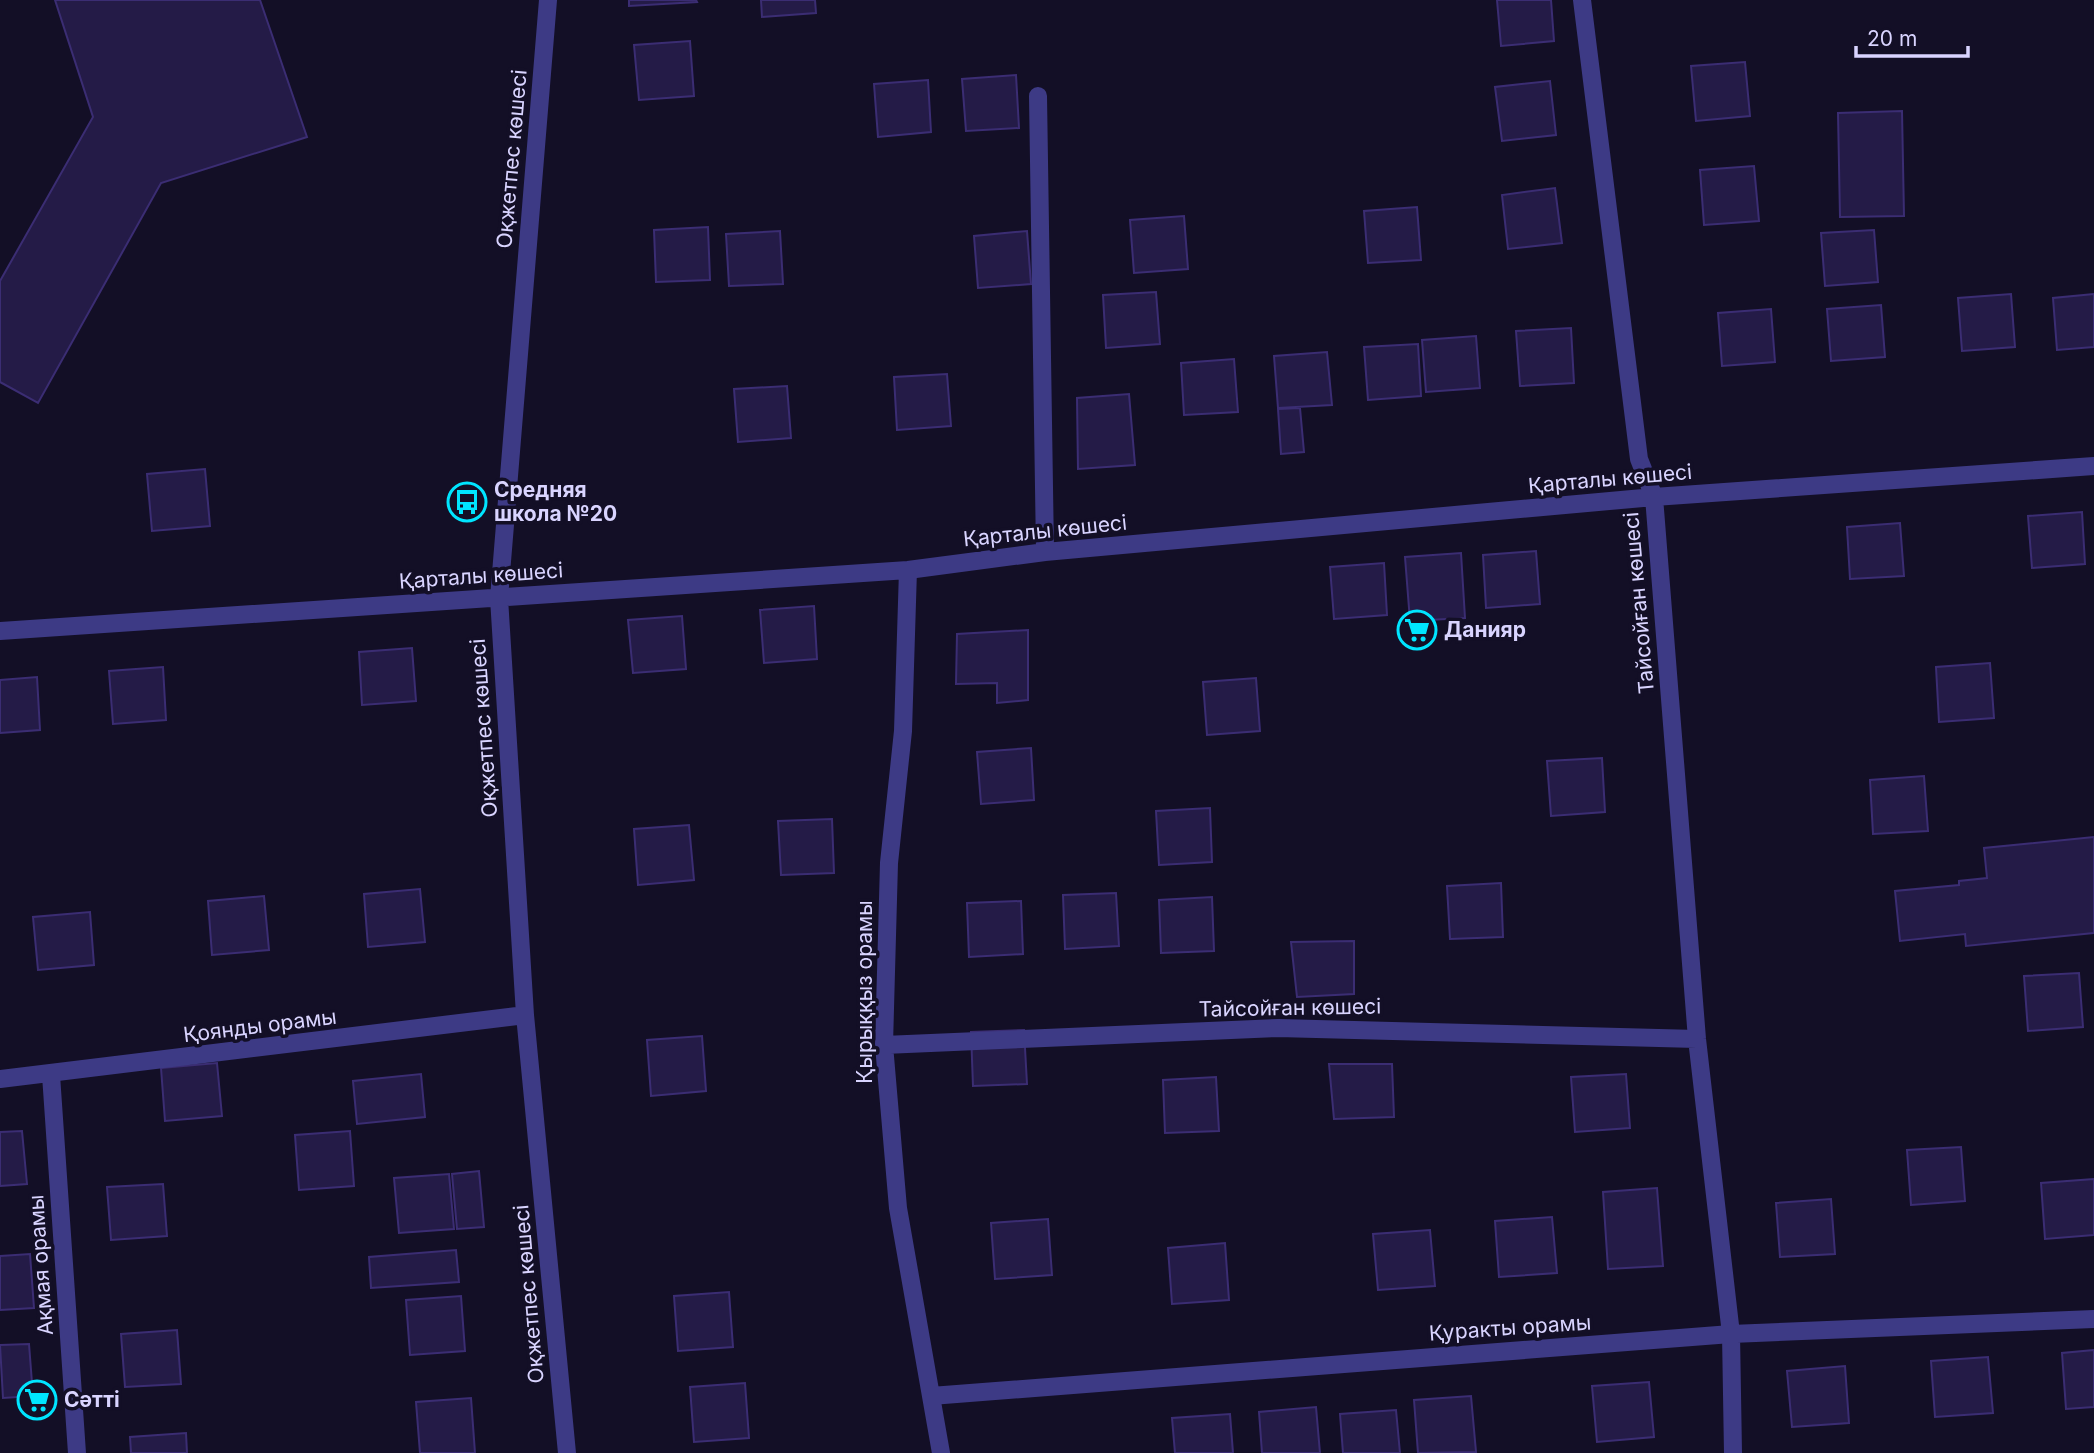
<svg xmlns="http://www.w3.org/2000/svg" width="2094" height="1453" font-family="Inter,sans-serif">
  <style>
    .building { fill: #241b47; stroke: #3b2d73; stroke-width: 2 }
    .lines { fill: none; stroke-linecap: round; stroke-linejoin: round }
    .minor { stroke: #3d3a85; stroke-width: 18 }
    .labels { text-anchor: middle; stroke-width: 7; stroke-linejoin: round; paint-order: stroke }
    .street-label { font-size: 21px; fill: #d9d4ff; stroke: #130f26 }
    .poi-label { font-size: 21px; font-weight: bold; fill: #d9d4ff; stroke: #130f26; text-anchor: start }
  </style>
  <rect width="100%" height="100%" fill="#130f26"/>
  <path class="building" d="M 55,0 L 260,0 L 307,137 L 161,183 L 38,403 L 0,382 L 0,281 L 93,117 Z
    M 629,0 L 696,0 L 697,2 L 629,6 Z
    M 761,0 L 815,0 L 816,13 L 762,17 Z
    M 1497,0 L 1551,0 L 1554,41 L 1501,46 Z
    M 690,41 L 694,96 L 639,100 L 634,45 Z
    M 1745,62 L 1750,116 L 1696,121 L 1691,66 Z
    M 1016,75 L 1019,128 L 966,131 L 962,79 Z
    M 928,80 L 931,132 L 878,137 L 874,84 Z
    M 1550,81 L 1556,135 L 1502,141 L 1495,87 Z
    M 1902,111 L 1904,216 L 1840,217 L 1838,113 Z
    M 1754,166 L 1759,221 L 1704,225 L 1700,170 Z
    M 1555,188 L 1562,243 L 1508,249 L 1502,195 Z
    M 1417,207 L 1421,260 L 1368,263 L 1364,211 Z
    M 1184,216 L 1188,269 L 1134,273 L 1130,220 Z
    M 708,227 L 710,280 L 656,282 L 654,230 Z
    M 1874,230 L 1878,282 L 1825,286 L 1821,233 Z
    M 780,231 L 783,284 L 729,286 L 726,234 Z
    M 1027,231 L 1031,284 L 978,288 L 974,236 Z
    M 1156,292 L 1160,344 L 1106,348 L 1103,295 Z
    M 2011,294 L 2015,347 L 1962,351 L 1958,298 Z
    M 2094,294 L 2094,347 L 2057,350 L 2053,298 Z
    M 1881,305 L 1885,357 L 1831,361 L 1827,309 Z
    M 1771,309 L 1775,362 L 1722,366 L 1718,313 Z
    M 1571,328 L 1574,383 L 1520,386 L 1516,331 Z
    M 1476,336 L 1480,388 L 1426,392 L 1422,340 Z
    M 1418,344 L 1421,396 L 1368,400 L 1364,347 Z
    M 1327,352 L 1332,405 L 1278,408 L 1274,356 Z
    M 1234,359 L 1238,412 L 1184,415 L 1181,363 Z
    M 947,374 L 951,426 L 897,430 L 894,377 Z
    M 787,386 L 791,438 L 738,442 L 734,389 Z
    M 1129,394 L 1135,465 L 1078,469 L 1077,398 Z
    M 1300,408 L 1304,452 L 1281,454 L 1278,409 Z
    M 205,469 L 210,526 L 152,531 L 147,474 Z
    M 2082,512 L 2085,564 L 2032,568 L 2028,516 Z
    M 1900,523 L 1904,576 L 1850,579 L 1847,527 Z
    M 1536,551 L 1540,604 L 1486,608 L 1483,555 Z
    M 1461,553 L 1465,618 L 1410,621 L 1405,557 Z
    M 1384,563 L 1387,615 L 1334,619 L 1330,567 Z
    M 814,606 L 817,659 L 764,663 L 760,610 Z
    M 682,616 L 686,669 L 633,673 L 628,620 Z
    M 1028,630 L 1028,700 L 997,703 L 997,683 L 956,684 L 957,634 Z
    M 412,648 L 416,701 L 362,705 L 359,652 Z
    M 1990,663 L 1994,718 L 1939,722 L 1936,667 Z
    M 163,667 L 166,720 L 113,724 L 109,671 Z
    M 37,677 L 40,730 L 0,733 L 0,680 Z
    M 1256,678 L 1260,731 L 1207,735 L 1203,682 Z
    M 1031,748 L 1034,800 L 981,804 L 977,752 Z
    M 1602,758 L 1605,812 L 1551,816 L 1547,761 Z
    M 1924,776 L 1928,831 L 1873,834 L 1870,780 Z
    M 1210,808 L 1212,862 L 1159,865 L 1156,811 Z
    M 832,819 L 834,873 L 781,875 L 778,821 Z
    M 689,825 L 694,880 L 638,885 L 634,829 Z
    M 2094,837 L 2094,933 L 1966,946 L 1965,934 L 1900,941 L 1895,891 L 1959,885 L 1959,881 L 1987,878 L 1984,848 Z
    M 1501,883 L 1503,937 L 1450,939 L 1447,886 Z
    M 420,889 L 425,942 L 368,947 L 364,894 Z
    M 1116,893 L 1119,946 L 1065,949 L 1063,895 Z
    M 264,896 L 269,950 L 212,955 L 208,901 Z
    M 1212,897 L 1214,951 L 1161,953 L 1159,900 Z
    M 1021,901 L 1023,954 L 969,957 L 967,903 Z
    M 90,912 L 94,965 L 38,970 L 33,917 Z
    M 1354,941 L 1354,994 L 1297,997 L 1291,942 Z
    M 2079,973 L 2083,1027 L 2028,1031 L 2024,976 Z
    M 1024,1030 L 1027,1084 L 973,1086 L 971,1032 Z
    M 702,1036 L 706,1091 L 651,1096 L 647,1040 Z
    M 217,1063 L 222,1116 L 165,1121 L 161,1068 Z
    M 1329,1064 L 1392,1064 L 1394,1117 L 1334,1119 Z
    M 421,1074 L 425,1117 L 357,1124 L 353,1081 Z
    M 1626,1074 L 1630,1128 L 1575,1132 L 1571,1077 Z
    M 1216,1077 L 1219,1131 L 1165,1133 L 1163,1080 Z
    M 22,1131 L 27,1184 L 0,1186 L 0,1132 Z
    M 350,1131 L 354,1186 L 299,1190 L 295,1135 Z
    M 1961,1147 L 1965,1201 L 1911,1205 L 1907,1150 Z
    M 479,1171 L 484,1227 L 457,1229 L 452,1174 Z
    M 449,1174 L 454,1229 L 399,1233 L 394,1178 Z
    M 2094,1179 L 2094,1235 L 2045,1239 L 2041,1183 Z
    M 163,1184 L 167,1236 L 111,1240 L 107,1187 Z
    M 1657,1188 L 1663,1266 L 1608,1269 L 1603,1192 Z
    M 1831,1199 L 1835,1254 L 1780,1257 L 1776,1203 Z
    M 1552,1217 L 1557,1273 L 1499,1277 L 1495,1221 Z
    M 1048,1219 L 1052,1275 L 995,1279 L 991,1223 Z
    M 1430,1230 L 1435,1286 L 1378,1290 L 1373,1234 Z
    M 1225,1243 L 1229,1300 L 1172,1304 L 1168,1248 Z
    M 456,1250 L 459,1282 L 371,1288 L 369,1257 Z
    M 30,1254 L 34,1308 L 0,1310 L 0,1256 Z
    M 729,1292 L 733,1347 L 678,1351 L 674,1296 Z
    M 461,1296 L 465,1351 L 410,1355 L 406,1300 Z
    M 177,1330 L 181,1384 L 125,1387 L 121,1334 Z
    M 29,1344 L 33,1396 L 3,1398 L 0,1345 Z
    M 2094,1350 L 2094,1407 L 2066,1409 L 2062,1353 Z
    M 1988,1357 L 1993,1413 L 1935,1417 L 1931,1361 Z
    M 1845,1366 L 1849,1423 L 1792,1427 L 1787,1371 Z
    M 1649,1382 L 1654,1437 L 1597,1442 L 1592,1386 Z
    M 745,1383 L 749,1438 L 694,1442 L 690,1387 Z
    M 1471,1396 L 1476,1452 L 1418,1453 L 1414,1400 Z
    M 471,1398 L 475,1453 L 420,1453 L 416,1402 Z
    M 1316,1407 L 1320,1453 L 1262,1453 L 1259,1412 Z
    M 1396,1410 L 1400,1453 L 1343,1453 L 1340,1414 Z
    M 1230,1414 L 1233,1453 L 1175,1453 L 1172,1418 Z
    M 186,1433 L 187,1453 L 131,1453 L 130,1437 Z"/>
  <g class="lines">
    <path class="minor" d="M 548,0 L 499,598 L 525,1015 L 567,1453
      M 1582,0 L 1639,459 L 1654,497 L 1697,1039 L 1731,1334 L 1733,1453
      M 1038,96 L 1045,552
      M 908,570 L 903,731 L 889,863 L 884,1045 L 898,1208 L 941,1453
      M 0,631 L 908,570 L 1045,552 L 1654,497 L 2094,466
      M 884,1045 L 1278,1028 L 1697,1039
      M 51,1075 L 77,1453
      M 0,1079 L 525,1015
      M 931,1396 L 1731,1334 L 2094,1319"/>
  </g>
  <defs>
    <symbol id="bus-ring" viewBox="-11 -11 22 22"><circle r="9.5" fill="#130f26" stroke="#00e5ff" stroke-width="1.5"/><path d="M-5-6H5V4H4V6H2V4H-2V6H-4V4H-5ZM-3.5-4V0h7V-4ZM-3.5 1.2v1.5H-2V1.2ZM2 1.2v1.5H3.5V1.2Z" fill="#00e5ff"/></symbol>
    <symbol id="supermarket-ring" viewBox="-11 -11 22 22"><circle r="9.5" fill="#130f26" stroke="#00e5ff" stroke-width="1.5"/><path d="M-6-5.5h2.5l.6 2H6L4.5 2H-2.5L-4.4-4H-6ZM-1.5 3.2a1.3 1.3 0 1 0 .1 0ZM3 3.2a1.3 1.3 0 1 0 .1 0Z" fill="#00e5ff"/></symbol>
  </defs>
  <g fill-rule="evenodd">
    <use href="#bus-ring" x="445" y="480" width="44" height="44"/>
    <use href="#supermarket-ring" x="1395" y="608" width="44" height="44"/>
    <use href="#supermarket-ring" x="15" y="1378" width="44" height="44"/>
  </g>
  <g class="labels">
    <g class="street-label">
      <text transform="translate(512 159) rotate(-85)" y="7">Оқжетпес көшесі</text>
      <text transform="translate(1610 479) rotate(-5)" y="7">Қарталы көшесі</text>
      <text transform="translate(1045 531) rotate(-6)" y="7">Қарталы көшесі</text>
      <text transform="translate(481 576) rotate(-4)" y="7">Қарталы көшесі</text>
      <text transform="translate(1639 603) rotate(-95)" y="7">Тайсойған көшесі</text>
      <text transform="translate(484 728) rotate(-94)" y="7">Оқжетпес көшесі</text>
      <text transform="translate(865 992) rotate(-90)" y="7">Қырыққыз орамы</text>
      <text transform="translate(1290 1008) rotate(-1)" y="7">Тайсойған көшесі</text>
      <text transform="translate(260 1026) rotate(-7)" y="7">Қоянды орамы</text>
      <text transform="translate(41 1265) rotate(-94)" y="7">Ақмая орамы</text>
      <text transform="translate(529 1294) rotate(-95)" y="7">Оқжетпес көшесі</text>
      <text transform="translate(1510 1328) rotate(-4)" y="7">Қуракты орамы</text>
    </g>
    <g class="poi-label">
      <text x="494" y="497">Средняя<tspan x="494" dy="24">школа №20</tspan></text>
      <text x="1444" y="637">Данияр</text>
      <text x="64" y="1407">Сәттi</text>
    </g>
  </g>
  <path d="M1856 46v10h112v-10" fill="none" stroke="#d9d4ff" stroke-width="3.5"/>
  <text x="1867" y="46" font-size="21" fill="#d9d4ff" stroke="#130f26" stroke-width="5" paint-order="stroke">20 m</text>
</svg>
